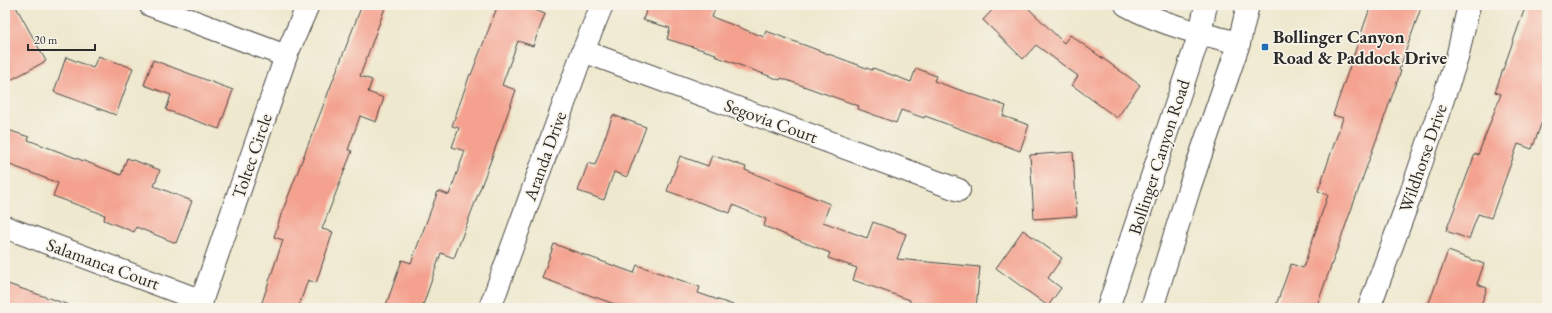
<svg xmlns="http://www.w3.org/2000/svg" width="1552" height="313" font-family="'EB Garamond',serif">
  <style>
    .building { fill: #f4a28f }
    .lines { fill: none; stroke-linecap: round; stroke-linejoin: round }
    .minor-casing { stroke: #484743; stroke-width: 24 }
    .secondary-casing { stroke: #484743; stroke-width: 24 }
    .minor { stroke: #fff; stroke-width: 22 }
    .secondary { stroke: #fff; stroke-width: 22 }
    .poi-dot { fill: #1f6fb2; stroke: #f7f3e8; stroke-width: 1.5 }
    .labels { text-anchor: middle; stroke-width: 3.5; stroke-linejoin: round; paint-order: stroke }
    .poi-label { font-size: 18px; font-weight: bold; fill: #2b2b2b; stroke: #f7f3e8; text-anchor: start }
    .street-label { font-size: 18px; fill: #2b2b2b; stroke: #f7f3e8 }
  </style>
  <rect width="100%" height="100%" fill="#f7f3e8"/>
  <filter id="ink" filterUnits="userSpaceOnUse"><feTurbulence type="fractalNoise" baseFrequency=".025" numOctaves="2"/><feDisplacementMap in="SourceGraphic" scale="8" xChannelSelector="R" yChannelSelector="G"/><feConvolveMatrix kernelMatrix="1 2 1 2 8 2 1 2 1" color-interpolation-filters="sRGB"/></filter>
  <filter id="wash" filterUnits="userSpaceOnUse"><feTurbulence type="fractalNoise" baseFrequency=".012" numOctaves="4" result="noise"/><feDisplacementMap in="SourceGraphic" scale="16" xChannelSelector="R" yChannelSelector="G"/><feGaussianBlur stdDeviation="0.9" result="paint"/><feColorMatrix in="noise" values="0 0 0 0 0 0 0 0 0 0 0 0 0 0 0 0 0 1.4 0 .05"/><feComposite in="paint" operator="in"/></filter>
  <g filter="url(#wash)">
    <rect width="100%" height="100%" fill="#eee8ce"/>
    <g id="blocks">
      <path class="building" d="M 5,5 L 15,5 L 46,61 L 5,83 Z
        M 362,5 L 386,5 L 360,76 L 372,80 L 368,92 L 384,98 L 376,122 L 360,116 L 348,150 L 352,151 L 322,229 L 333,232 L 316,283 L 308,280 L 298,308 L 260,308 L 283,240 L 274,237 L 281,215 Z
        M 498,5 L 522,5 L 545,14 L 533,46 L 518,41 L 502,85 L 516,90 L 491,160 L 454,258 L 441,253 L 422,308 L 385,308 L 402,260 L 411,263 L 438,191 L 449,195 L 465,151 L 452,147 L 459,128 L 452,126 L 470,74 L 471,75 Z
        M 648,5 L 703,5 L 715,9 L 712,17 L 764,37 L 766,31 L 872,70 L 873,68 L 911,82 L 916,68 L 936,76 L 934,81 L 1006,106 L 1003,116 L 1029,125 L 1020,151 L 925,116 L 924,118 L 901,110 L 896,123 L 858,109 L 859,106 L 781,78 L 780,80 L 715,56 L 716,54 L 667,39 L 670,28 L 643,20 Z
        M 997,5 L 1025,5 L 1064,43 L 1070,35 L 1140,85 L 1117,118 L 1072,85 L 1078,76 L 1036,45 L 1023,59 L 983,20 Z
        M 1371,5 L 1422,5 L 1399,70 L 1401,71 L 1316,308 L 1275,308 L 1291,264 L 1303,268 L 1328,195 L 1318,191 L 1343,118 L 1333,115 Z
        M 1526,5 L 1547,5 L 1547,108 L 1532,149 L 1518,144 L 1491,218 L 1478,214 L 1469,239 L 1446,231 L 1475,154 L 1478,155 L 1501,94 L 1495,92 Z
        M 98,56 L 133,68 L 116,115 L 54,92 L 66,57 L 93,68 Z
        M 153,60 L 233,90 L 219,129 L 166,110 L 171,95 L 144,85 Z
        M 613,115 L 646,127 L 627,177 L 614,172 L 604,200 L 578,191 L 588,163 L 595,165 Z
        M 5,129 L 29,137 L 28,140 L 121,175 L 127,158 L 160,170 L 154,186 L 192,201 L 176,243 L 136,227 L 134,232 L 104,220 L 105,215 L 53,196 L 58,183 L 5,163 Z
        M 1073,152 L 1077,216 L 1034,219 L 1030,155 Z
        M 712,155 L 746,167 L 745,170 L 830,204 L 823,222 L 867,238 L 873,222 L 906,234 L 897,259 L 980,267 L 976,308 L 939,308 L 910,305 L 910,300 L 853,280 L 857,268 L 828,258 L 830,253 L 764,226 L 766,219 L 733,205 L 730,213 L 667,191 L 680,156 L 708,166 Z
        M 1023,230 L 1062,258 L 1048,278 L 1061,288 L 1048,306 L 996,268 Z
        M 554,244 L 634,273 L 637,265 L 700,287 L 698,293 L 733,305 L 732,308 L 626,308 L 606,301 L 542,278 Z
        M 1448,251 L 1484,264 L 1477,284 L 1487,288 L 1480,308 L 1427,308 Z
        M 5,283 L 69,305 L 68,308 L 5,308 Z"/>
    </g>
  </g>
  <g filter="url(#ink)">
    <use href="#blocks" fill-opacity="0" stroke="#484743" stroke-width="1"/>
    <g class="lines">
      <defs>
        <path id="minor" d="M 150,5 L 286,56
          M 1126,5 C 1160,24 1201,34 1239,43
          M 583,51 L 959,190
          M 5,227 L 202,301
          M 199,308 L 286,56 L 308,5
          M 490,308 L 583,51 L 602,5
          M 1369,308 L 1409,199 L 1457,58 L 1469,5"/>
        <path id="secondary" d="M 1108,308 L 1200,33 L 1206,5
          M 1152,308 L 1190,186 L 1239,43 L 1248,5"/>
      </defs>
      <use href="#minor" class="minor-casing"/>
      <use href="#secondary" class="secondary-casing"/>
      <use href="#minor" class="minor"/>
      <use href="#secondary" class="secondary"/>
    </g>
  </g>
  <rect class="poi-dot" x="1261" y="43" width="8" height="8" rx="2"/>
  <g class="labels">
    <g class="poi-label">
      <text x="1273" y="43">Bollinger Canyon<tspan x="1273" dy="21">Road &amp; Paddock Drive</tspan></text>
    </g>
    <g class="street-label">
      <text transform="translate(771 121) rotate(20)" y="6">Segovia Court</text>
      <text transform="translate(252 156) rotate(-71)" y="6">Toltec Circle</text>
      <text transform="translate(545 156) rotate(-70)" y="6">Aranda Drive</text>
      <text transform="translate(1159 157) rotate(-72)" y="6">Bollinger Canyon Road</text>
      <text transform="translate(1423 158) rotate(-71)" y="6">Wildhorse Drive</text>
      <text transform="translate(103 264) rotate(20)" y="6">Salamanca Court</text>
    </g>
  </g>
  <rect width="1552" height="313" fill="none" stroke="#f7f3e8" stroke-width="20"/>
  <path d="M28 44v6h67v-6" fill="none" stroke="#2b2b2b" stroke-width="2"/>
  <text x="34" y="44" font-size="12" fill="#2b2b2b" stroke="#f7f3e8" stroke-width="3" paint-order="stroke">20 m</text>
</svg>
